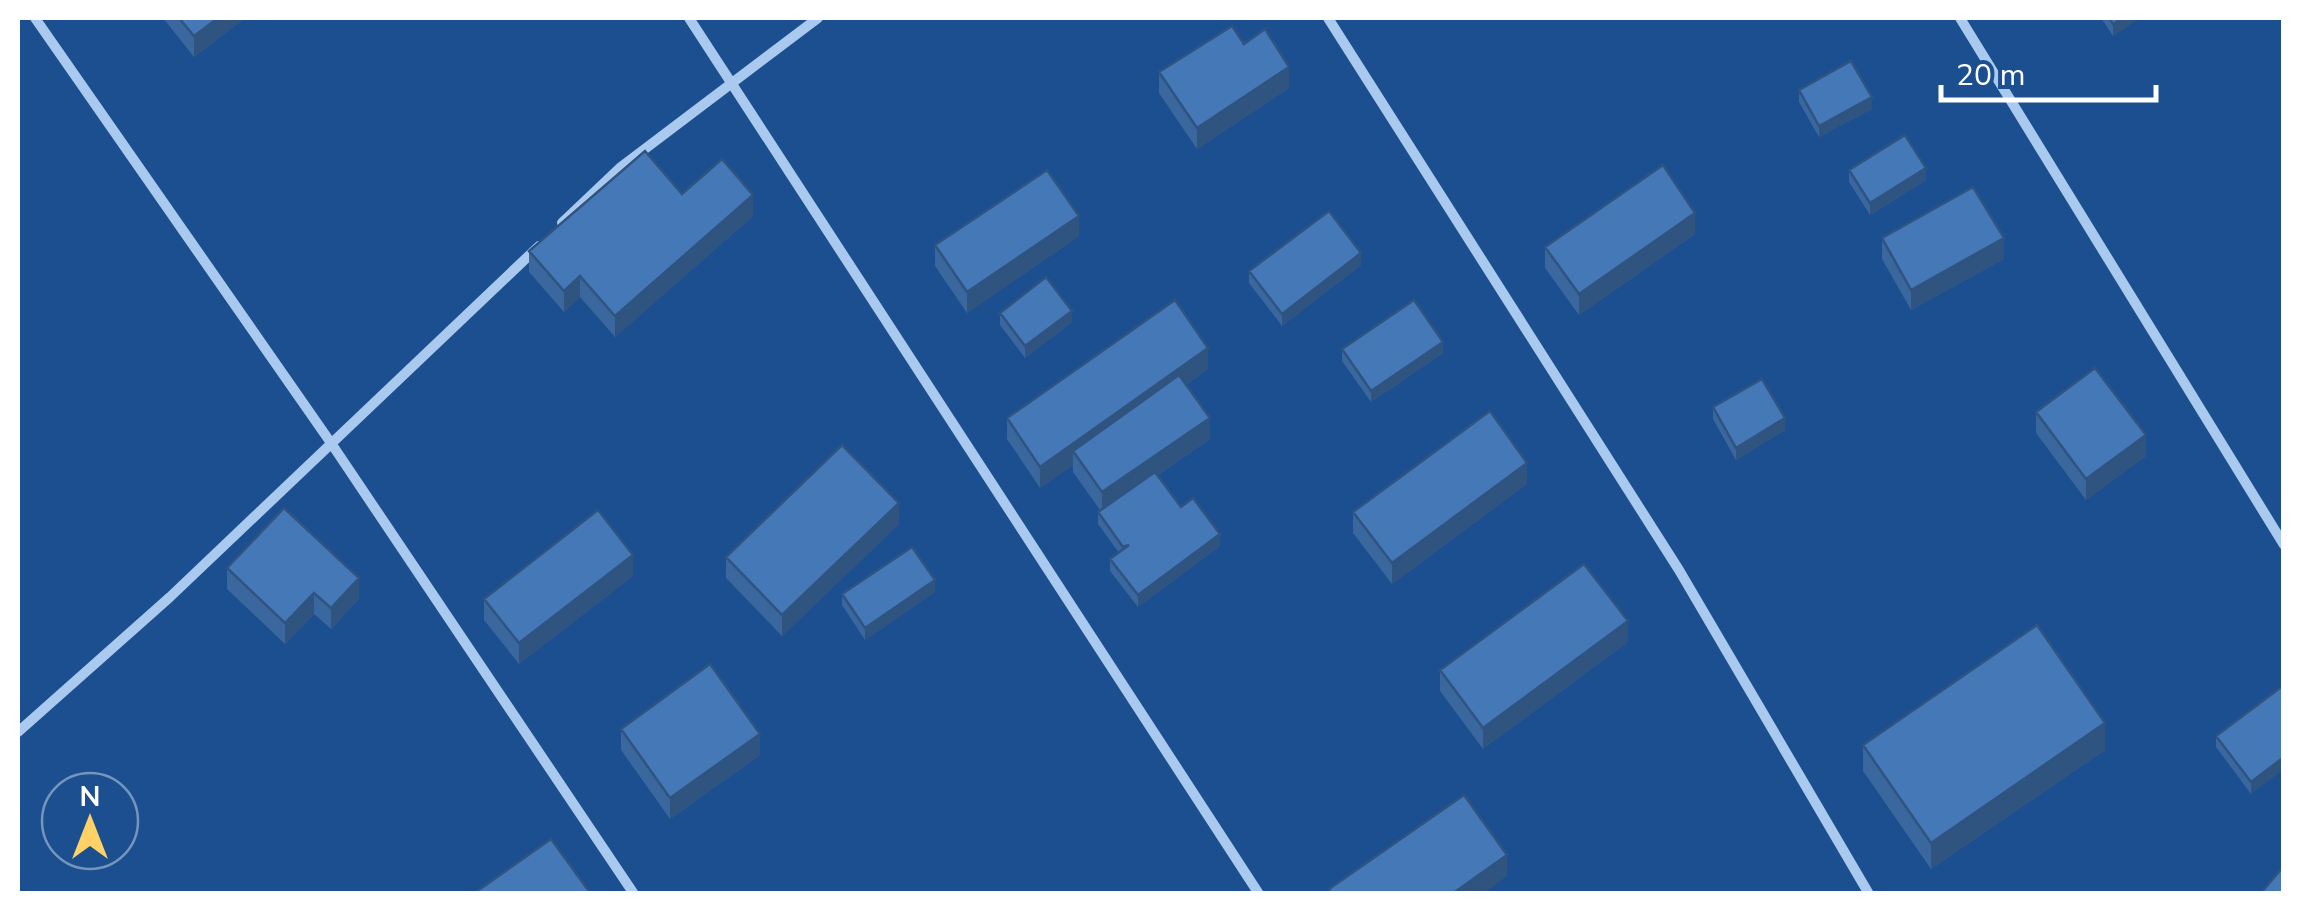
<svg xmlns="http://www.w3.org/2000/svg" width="2301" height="911" font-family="'Nunito Sans',sans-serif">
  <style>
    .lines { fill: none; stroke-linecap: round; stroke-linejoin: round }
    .minor { stroke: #a9c9ee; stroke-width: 10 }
    .wall { fill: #3a679d }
    .shaded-wall { fill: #305480 }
    .building { fill: #4478b7; stroke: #305480; stroke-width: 2.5 }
  </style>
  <rect width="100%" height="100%" fill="#1b4f8f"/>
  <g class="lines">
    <path class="minor" d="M 35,18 L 331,443 L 634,894
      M 689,18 L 1259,894
      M 1328,18 L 1679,570 L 1869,894
      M 1960,18 L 2284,545
      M 562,223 L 621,167 L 818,18
      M 18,732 L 170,597 L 539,246"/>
  </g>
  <path class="wall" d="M 163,18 L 245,18 L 194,57 Z
    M 2101,18 L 2139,18 L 2113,36 Z
    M 1244,44 L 1289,88 L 1197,149 L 1159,93 L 1159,72 Z
    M 1799,90 L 1872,109 L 1819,137 L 1799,102 Z
    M 1849,170 L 1926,180 L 1870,215 L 1849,182 Z
    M 682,194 L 753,216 L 615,337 L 580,297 L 564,312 L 529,272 L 529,251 Z
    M 1695,234 L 1579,315 L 1545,268 L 1545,247 Z
    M 1079,236 L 967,313 L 935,266 L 935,245 Z
    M 1882,238 L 2004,259 L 1911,310 L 1882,259 Z
    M 1361,265 L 1282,326 L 1249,283 L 1249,271 Z
    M 1000,313 L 1072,322 L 1025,358 L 1000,325 Z
    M 1342,349 L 1443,353 L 1371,402 L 1342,361 Z
    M 1208,369 L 1186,385 L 1210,439 L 1158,475 L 1181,507 L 1220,546 L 1138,607 L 1110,571 L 1110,559 L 1119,553 L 1098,524 L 1098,512 L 1100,510 L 1073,472 L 1073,465 L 1040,488 L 1007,439 L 1007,418 Z
    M 1713,407 L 1785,430 L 1736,460 L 1713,419 Z
    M 2036,412 L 2146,456 L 2086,500 L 2036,433 Z
    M 1527,484 L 1392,584 L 1353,533 L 1353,512 Z
    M 899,524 L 782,636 L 726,578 L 726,557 Z
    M 227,568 L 359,599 L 331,629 L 314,614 L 285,644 L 227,589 Z
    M 633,576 L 519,664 L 484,620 L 484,599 Z
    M 935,592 L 865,640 L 842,605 L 842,594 Z
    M 1628,642 L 1483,749 L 1440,691 L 1440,670 Z
    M 2284,685 L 2251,794 L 2216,747 L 2216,736 Z
    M 621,729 L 760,755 L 670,819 L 621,750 Z
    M 1863,745 L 2105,750 L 1931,869 L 1863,771 Z"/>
  <path class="shaded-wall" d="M 218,18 L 245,18 L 194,57 L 194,36 Z
    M 2122,18 L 2139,18 L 2113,36 L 2113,24 Z
    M 1289,67 L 1289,88 L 1197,149 L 1197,128 Z
    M 1872,97 L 1872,109 L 1819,137 L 1819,126 Z
    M 1926,168 L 1926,180 L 1870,215 L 1870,203 Z
    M 753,195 L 753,216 L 615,337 L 615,316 Z
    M 1695,213 L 1695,234 L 1579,315 L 1579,294 Z
    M 1079,216 L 1079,236 L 967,313 L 967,292 Z
    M 2004,238 L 2004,259 L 1911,310 L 1911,290 Z
    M 1361,253 L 1361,265 L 1282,326 L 1282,314 Z
    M 580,276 L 580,297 L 564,312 L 564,291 Z
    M 1072,311 L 1072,322 L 1025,358 L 1025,346 Z
    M 1443,342 L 1443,353 L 1371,402 L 1371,391 Z
    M 1208,348 L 1208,369 L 1080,460 L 1073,451 L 1073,465 L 1040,488 L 1040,467 Z
    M 1210,418 L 1210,439 L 1102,513 L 1102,492 Z
    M 1785,418 L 1785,430 L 1736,460 L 1736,448 Z
    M 2146,435 L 2146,456 L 2086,500 L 2086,479 Z
    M 1527,463 L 1527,484 L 1392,584 L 1392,563 Z
    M 899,503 L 899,524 L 782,636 L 782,615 Z
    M 1220,534 L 1220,546 L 1138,607 L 1138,595 Z
    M 633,555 L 633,576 L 519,664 L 519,643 Z
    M 359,578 L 359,599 L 331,629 L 331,608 Z
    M 935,580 L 935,592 L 865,640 L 865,628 Z
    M 314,593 L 314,614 L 285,644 L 285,623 Z
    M 1628,621 L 1628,642 L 1483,749 L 1483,728 Z
    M 2105,723 L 2105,750 L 1931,869 L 1931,843 Z
    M 760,734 L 760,755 L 670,819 L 670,798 Z
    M 2284,757 L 2284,769 L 2251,794 L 2251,782 Z
    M 1507,855 L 1507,876 L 1483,894 L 1452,894 Z"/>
  <path class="building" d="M 179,18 L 218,18 L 194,36 Z
    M 2109,18 L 2122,18 L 2113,24 Z
    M 1232,26 L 1244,44 L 1265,29 L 1289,67 L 1197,128 L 1159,72 Z
    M 1851,61 L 1872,97 L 1819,126 L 1799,90 Z
    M 1905,135 L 1926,168 L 1870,203 L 1849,170 Z
    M 645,151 L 682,194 L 722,159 L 753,195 L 615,316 L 580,276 L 564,291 L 529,251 Z
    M 1663,165 L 1695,213 L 1579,294 L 1545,247 Z
    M 1047,170 L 1079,216 L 967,292 L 935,245 Z
    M 1973,187 L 2004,238 L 1911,290 L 1882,238 Z
    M 1329,211 L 1361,253 L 1282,314 L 1249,271 Z
    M 1046,277 L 1072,311 L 1025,346 L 1000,313 Z
    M 1175,300 L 1208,348 L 1040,467 L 1007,418 Z
    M 1414,300 L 1443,342 L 1371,391 L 1342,349 Z
    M 2095,368 L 2146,435 L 2086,479 L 2036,412 Z
    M 1179,375 L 1210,418 L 1102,492 L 1073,451 Z
    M 1762,379 L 1785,418 L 1736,448 L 1713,407 Z
    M 1490,411 L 1527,463 L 1392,563 L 1353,512 Z
    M 842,445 L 899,503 L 782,615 L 726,557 Z
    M 1155,472 L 1181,507 L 1193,498 L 1220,534 L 1138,595 L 1110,559 L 1129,545 L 1123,547 L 1098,512 Z
    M 284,508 L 359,578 L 331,608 L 314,593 L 285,623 L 227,568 Z
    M 598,510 L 633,555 L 519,643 L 484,599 Z
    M 912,547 L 935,580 L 865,628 L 842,594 Z
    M 1584,564 L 1628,621 L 1483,728 L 1440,670 Z
    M 2037,625 L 2105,723 L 1931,843 L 1863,745 Z
    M 710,664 L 760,734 L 670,798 L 621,729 Z
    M 2284,685 L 2284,757 L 2251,782 L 2216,736 Z
    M 1464,795 L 1507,855 L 1452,894 L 1332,894 L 1329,889 Z
    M 551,839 L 591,894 L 473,894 Z
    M 2284,866 L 2284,894 L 2260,894 Z"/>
  <rect width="2301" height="911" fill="none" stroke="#ffffff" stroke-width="40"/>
  <g transform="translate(90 821)"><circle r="48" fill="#1b4f8f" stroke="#7695bc" stroke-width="2.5"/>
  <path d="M0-8L18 38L0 25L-18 38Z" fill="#ffd166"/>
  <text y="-15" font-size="28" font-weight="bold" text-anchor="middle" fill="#ffffff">N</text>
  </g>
  <path d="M1941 85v15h215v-15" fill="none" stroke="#ffffff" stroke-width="5"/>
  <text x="1956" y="85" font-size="30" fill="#ffffff" stroke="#1b4f8f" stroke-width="8" paint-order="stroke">20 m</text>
</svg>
